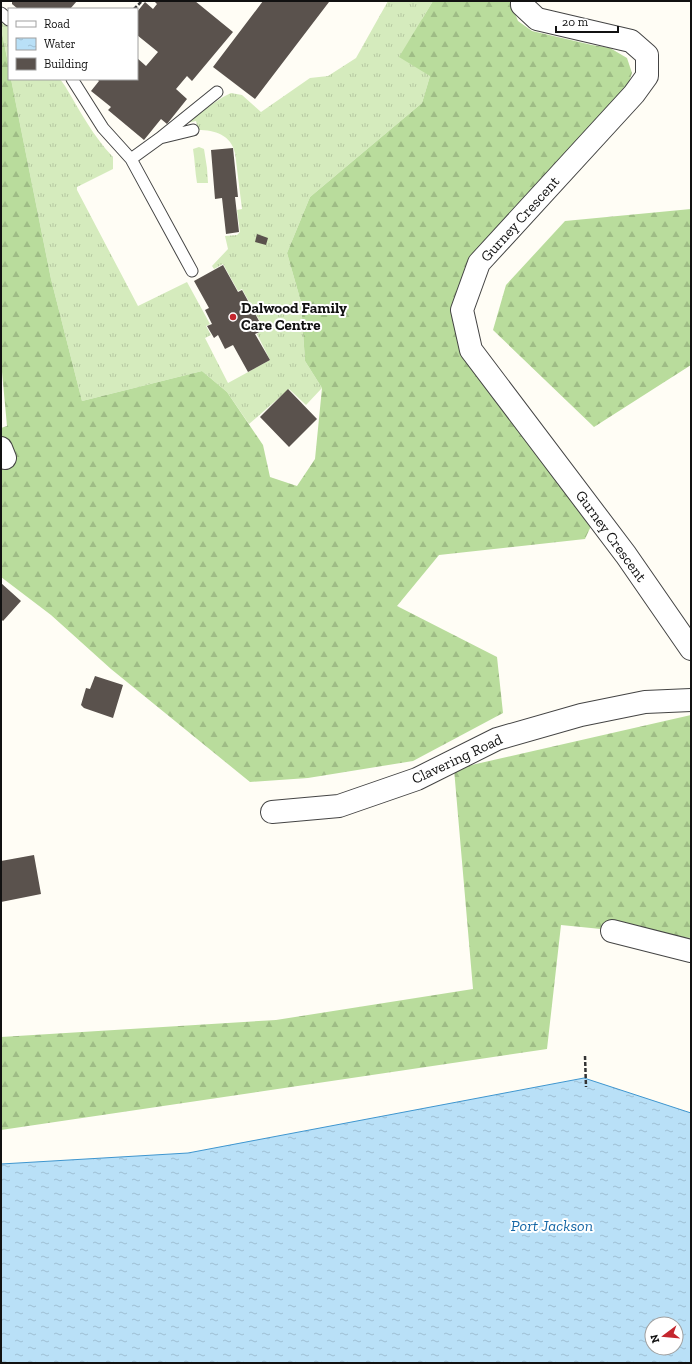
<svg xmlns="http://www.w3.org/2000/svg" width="692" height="1364" font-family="'Zilla Slab',serif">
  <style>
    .grass { fill: url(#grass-tufts) }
    .forest { fill: url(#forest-firs) }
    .water { fill: url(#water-ripples); stroke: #3f96cf; fill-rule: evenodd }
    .building { fill: #5a524d }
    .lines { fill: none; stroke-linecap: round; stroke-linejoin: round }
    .lane-casing { stroke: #444; stroke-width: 13 }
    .street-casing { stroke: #444; stroke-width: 24 }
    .path { stroke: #333; stroke-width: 2.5; stroke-dasharray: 4 2; stroke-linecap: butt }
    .lane { stroke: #fff; stroke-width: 11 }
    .street { stroke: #fff; stroke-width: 22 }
    .poi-dot { fill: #c4262e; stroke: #fff; stroke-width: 1.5 }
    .labels { text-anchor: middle; stroke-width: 4; stroke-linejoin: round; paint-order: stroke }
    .street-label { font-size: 15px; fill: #111; stroke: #fff }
    .poi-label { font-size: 15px; font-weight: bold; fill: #111; stroke: #fff; text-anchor: start }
    .water-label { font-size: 16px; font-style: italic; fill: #1768a6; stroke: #fff }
  </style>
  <defs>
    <pattern id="grass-tufts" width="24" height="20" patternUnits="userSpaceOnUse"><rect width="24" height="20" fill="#d5ebbd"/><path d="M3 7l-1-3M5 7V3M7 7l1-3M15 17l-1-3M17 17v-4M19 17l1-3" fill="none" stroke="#b6c8a1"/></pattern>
    <pattern id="forest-firs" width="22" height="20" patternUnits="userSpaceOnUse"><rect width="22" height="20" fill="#b9dc9c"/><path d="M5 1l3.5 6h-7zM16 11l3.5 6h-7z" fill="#9ebc85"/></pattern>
    <pattern id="water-ripples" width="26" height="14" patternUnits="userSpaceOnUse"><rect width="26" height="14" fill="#b9e0f7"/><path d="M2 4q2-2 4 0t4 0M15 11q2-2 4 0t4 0" fill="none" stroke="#9ebfd3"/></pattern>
  </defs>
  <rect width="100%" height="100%" fill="#fffdf5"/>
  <path class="grass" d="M 388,1 L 433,1 L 422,19 L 430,76 L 422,103 L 310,197 L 287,253 L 301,302 L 305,361 L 322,388 L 306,405 L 289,389 L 249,424 L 227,392 L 202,371 L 82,401 L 51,279 L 11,79 L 60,79 L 65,86 C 80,111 93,136 113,157 L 113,169 L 77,187 L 77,190 L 138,306 L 187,282 L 210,324 L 206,326 L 211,335 L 205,338 L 228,383 L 270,360 L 257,334 L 264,329 L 242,289 L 238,291 L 223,264 L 214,269 L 212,266 L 228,249 L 225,236 L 237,235 L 240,232 L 237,210 L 242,209 L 235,153 C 231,135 215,130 198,130 L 196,121 L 182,124 L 223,97 L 231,93 L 242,95 L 261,112 L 310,78 L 328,76 L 356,58 Z
    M 1,20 L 9,28 L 9,68 L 1,28 Z
    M 199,147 L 204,149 L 207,168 L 208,183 L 197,183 C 195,172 195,161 193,149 Z"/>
  <path class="forest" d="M 433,1 L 510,1 L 518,21 L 532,31 L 592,45 L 610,48 L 627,58 L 632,73 L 628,85 L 465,267 L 457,300 L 454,326 L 592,524 L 585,539 L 439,555 L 397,606 L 497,657 L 503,713 L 413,761 L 308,778 L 250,782 L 111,669 L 51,615 L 1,577 L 1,428 L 7,426 L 1,361 L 1,28 L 9,68 L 9,79 L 11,79 L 51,279 L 82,401 L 202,371 L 227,392 L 263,445 L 270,477 L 297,486 L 315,459 L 322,388 L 305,361 L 301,302 L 287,253 L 310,197 L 422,103 L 430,76 L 399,57 Z
    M 691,209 L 691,365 L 594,427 L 493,330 L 506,285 L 565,221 Z
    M 691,715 L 691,938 L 561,925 L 547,1049 L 1,1130 L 1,1037 L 276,1020 L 473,989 L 454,769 Z"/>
  <path class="water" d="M 584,1078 L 691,1113 L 691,1363 L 1,1363 L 1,1164 L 188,1153 ZM 652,1324 L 676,1324 L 676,1348 L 652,1348 Z"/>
  <path class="building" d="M 12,1 L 77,1 L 70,9 L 18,9 L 12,4 Z
    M 154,1 L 195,1 L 233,32 L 192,81 L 187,76 L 176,89 L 187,99 L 167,124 L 161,119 L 144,140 L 108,110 L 111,107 L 91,91 L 99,81 L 97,79 L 137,79 L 137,58 L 146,66 L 158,52 L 137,35 L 137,12 L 145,2 L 153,9 L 157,4 Z
    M 263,1 L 327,1 L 329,2 L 255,99 L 213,67 Z
    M 233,148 L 238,197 L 235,197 L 239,232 L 226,234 L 222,198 L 215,199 L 211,150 Z
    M 257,234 L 268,238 L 266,245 L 255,242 Z
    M 223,265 L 238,292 L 242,290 L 264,330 L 255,334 L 270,360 L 248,372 L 233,345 L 225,349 L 218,335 L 214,338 L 207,326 L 212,324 L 205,310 L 209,308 L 194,281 Z
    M 288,389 L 317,419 L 289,447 L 260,417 Z
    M 1,583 L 21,601 L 3,621 L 1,619 Z
    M 95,676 L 123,685 L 113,718 L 84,708 L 81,705 L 86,688 L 90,689 Z
    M 34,855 L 41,894 L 1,902 L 1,861 Z"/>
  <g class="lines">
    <defs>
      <path id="lane" d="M 1,13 L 9,20
        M 72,79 L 103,128 L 131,159 L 192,271
        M 160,138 L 217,92
        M 131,159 L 160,138 L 193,130"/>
      <path id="street" d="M 522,1 L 522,5 L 537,19 L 631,41 L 647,55 L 647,76 L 634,94 L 479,263 L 462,310 L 471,350 L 626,555 L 691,649
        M 1,448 L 5,458
        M 272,812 L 339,806 L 417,779 L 497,739 L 581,715 L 645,702 L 691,700
        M 612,931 L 691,951"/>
    </defs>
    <use href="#lane" class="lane-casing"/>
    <use href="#street" class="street-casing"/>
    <path class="path" d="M 134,9 L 142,1
      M 585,1056 L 586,1087"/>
    <use href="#lane" class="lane"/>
    <use href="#street" class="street"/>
  </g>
  <circle class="poi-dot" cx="233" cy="317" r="4"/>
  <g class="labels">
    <g class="street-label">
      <text transform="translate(520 219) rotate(-48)" y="5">Gurney Crescent</text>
      <text transform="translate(611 536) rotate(54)" y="5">Gurney Crescent</text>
      <text transform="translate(457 759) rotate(-25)" y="5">Clavering Road</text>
    </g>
    <g class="poi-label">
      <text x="241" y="313">Dalwood Family<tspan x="241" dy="17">Care Centre</tspan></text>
    </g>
    <g class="water-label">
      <text x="552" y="1231">Port Jackson</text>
    </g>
  </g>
  <rect width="692" height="1364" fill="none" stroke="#111111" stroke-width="4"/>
  <rect x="8" y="8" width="130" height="72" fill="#ffffff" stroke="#a0a0a0"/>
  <rect x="16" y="21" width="20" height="6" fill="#ffffff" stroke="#a0a0a0"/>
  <text x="44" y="28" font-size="12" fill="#111111">Road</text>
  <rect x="16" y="38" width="20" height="12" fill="url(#water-ripples)" stroke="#a0a0a0"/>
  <text x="44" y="48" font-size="12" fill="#111111">Water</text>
  <rect x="16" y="58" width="20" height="12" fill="#5a524d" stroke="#a0a0a0"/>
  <text x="44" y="68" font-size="12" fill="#111111">Building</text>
  <g transform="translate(664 1336) rotate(254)"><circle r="19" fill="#ffffff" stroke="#a0a0a0"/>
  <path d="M0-3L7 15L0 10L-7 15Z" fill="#c4262e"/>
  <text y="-6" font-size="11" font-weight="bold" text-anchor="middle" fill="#111111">N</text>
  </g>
  <path d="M556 26v6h62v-6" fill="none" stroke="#111111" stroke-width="2"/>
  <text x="562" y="26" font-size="12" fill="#111111" stroke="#ffffff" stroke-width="3" paint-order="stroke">20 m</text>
</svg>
